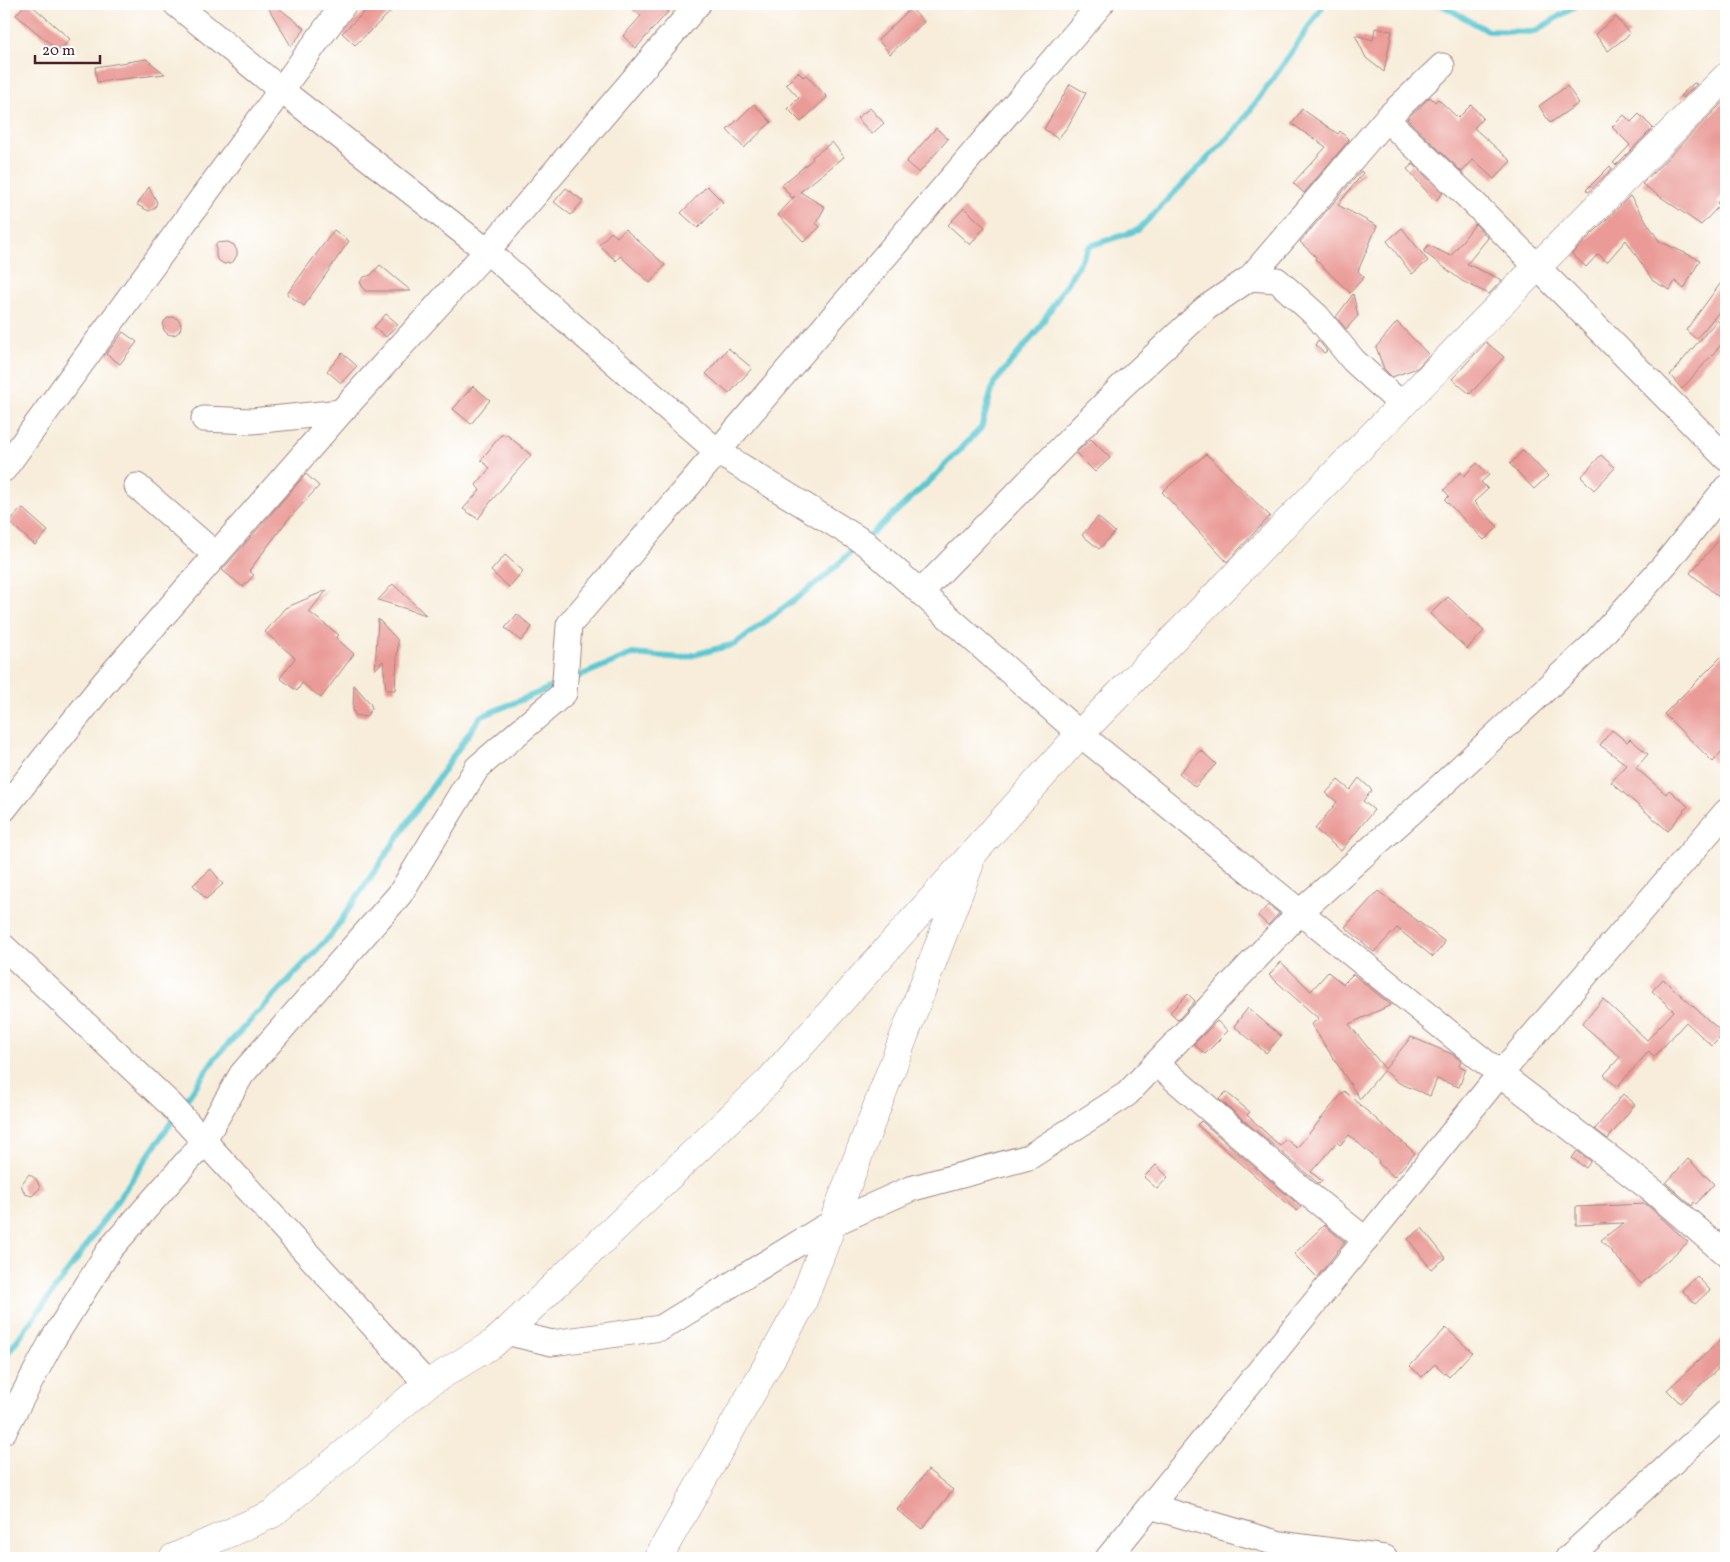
<svg xmlns="http://www.w3.org/2000/svg" width="1730" height="1562" font-family="Vollkorn,serif">
  <style>
    .lines { fill: none; stroke-linecap: round; stroke-linejoin: round }
    .stream { stroke: #5bc7d2; stroke-width: 6 }
    .building { fill: #ea9b97 }
    .minor-casing { stroke: #a08682; stroke-width: 27 }
    .tertiary-casing { stroke: #a08682; stroke-width: 29 }
    .minor { stroke: #fff; stroke-width: 25 }
    .tertiary { stroke: #fff; stroke-width: 28 }
  </style>
  <rect width="100%" height="100%" fill="#fff"/>
  <filter id="ink" filterUnits="userSpaceOnUse"><feTurbulence type="fractalNoise" baseFrequency=".02" numOctaves="2"/><feDisplacementMap in="SourceGraphic" scale="10" xChannelSelector="R" yChannelSelector="G"/><feConvolveMatrix kernelMatrix="1 2 1 2 8 2 1 2 1" color-interpolation-filters="sRGB"/></filter>
  <filter id="wash" filterUnits="userSpaceOnUse"><feTurbulence type="fractalNoise" baseFrequency=".0096" numOctaves="4" result="noise"/><feDisplacementMap in="SourceGraphic" scale="20" xChannelSelector="R" yChannelSelector="G"/><feGaussianBlur stdDeviation="1.12" result="paint"/><feColorMatrix in="noise" values="0 0 0 0 0 0 0 0 0 0 0 0 0 0 0 0 0 1.4 0 .05"/><feComposite in="paint" operator="in"/></filter>
  <g filter="url(#wash)">
    <rect width="100%" height="100%" fill="#f7edda"/>
    <g class="lines">
      <path class="stream" d="M 1440,4 L 1488,31 L 1534,32 L 1579,4
        M 866,539 L 933,478 L 981,428 L 994,383 L 1037,331 L 1090,246 L 1138,230 L 1238,127 L 1290,55 L 1324,4
        M 570,680 L 632,654 L 682,658 L 735,644 L 822,579 L 859,545
        M 180,1109 L 216,1057 L 331,935 L 480,717 L 559,684
        M 4,1358 L 77,1259 L 175,1117"/>
    </g>
    <g id="blocks">
      <path class="building" d="M 25,4 L 30,4 L 70,39 L 59,51 L 16,15 Z
        M 266,4 L 274,4 L 305,29 L 291,46 Z
        M 373,4 L 399,4 L 355,45 L 342,33 Z
        M 626,4 L 675,4 L 636,48 L 623,36 L 641,16 Z
        M 911,8 L 924,22 L 890,54 L 878,40 Z
        M 1616,17 L 1630,34 L 1608,51 L 1595,34 Z
        M 1375,28 L 1392,31 L 1384,72 L 1366,58 L 1355,35 L 1373,40 Z
        M 146,59 L 165,74 L 97,82 L 95,67 Z
        M 798,72 L 803,77 L 806,75 L 827,97 L 801,122 L 788,109 L 799,98 L 786,84 Z
        M 1694,83 L 1697,84 L 1683,98 L 1680,96 Z
        M 1070,84 L 1086,93 L 1068,126 L 1058,139 L 1044,129 Z
        M 1567,86 L 1579,103 L 1550,123 L 1539,106 Z
        M 1430,97 L 1435,102 L 1438,99 L 1458,118 L 1471,105 L 1483,118 L 1474,128 L 1511,161 L 1494,179 L 1473,160 L 1462,172 L 1407,119 Z
        M 1725,100 L 1726,101 L 1726,191 L 1717,203 L 1720,205 L 1701,225 L 1642,184 Z
        M 754,104 L 771,122 L 744,148 L 727,130 Z
        M 870,108 L 884,123 L 872,134 L 857,118 Z
        M 1302,109 L 1338,134 L 1340,131 L 1349,140 L 1304,193 L 1293,183 L 1326,147 L 1292,124 Z
        M 1639,114 L 1653,128 L 1616,165 L 1613,163 L 1630,145 L 1612,127 L 1624,115 L 1631,122 Z
        M 936,128 L 948,139 L 919,173 L 906,162 Z
        M 832,142 L 844,157 L 800,192 L 825,207 L 816,223 L 820,227 L 804,242 L 778,215 L 795,196 L 792,198 L 782,185 L 813,159 L 812,157 Z
        M 1413,164 L 1443,193 L 1435,201 L 1407,169 Z
        M 1610,166 L 1612,169 L 1589,192 L 1586,190 Z
        M 1361,171 L 1363,173 L 1338,205 L 1377,226 L 1358,271 L 1364,277 L 1350,293 L 1315,259 L 1316,257 L 1300,242 Z
        M 707,186 L 723,202 L 698,228 L 681,213 Z
        M 149,187 L 157,202 L 155,208 L 149,211 L 137,205 Z
        M 566,188 L 583,201 L 571,215 L 554,202 Z
        M 1630,196 L 1659,241 L 1700,260 L 1684,289 L 1675,281 L 1670,290 L 1653,281 L 1626,240 L 1607,262 L 1598,254 L 1586,267 L 1572,254 Z
        M 964,208 L 985,227 L 970,245 L 948,225 Z
        M 1475,224 L 1488,238 L 1467,264 L 1502,280 L 1489,294 L 1462,281 L 1424,252 L 1428,245 L 1451,256 Z
        M 1402,228 L 1428,261 L 1412,274 L 1387,241 Z
        M 625,229 L 665,265 L 650,283 L 620,256 L 616,261 L 599,245 L 611,232 L 617,237 Z
        M 334,230 L 349,241 L 304,306 L 287,294 Z
        M 228,242 L 234,245 L 237,251 L 237,255 L 233,262 L 224,264 L 217,259 L 216,256 L 216,243 Z
        M 380,265 L 411,291 L 365,291 L 360,282 L 364,277 L 371,275 Z
        M 1726,276 L 1726,304 L 1696,339 L 1686,330 Z
        M 1353,294 L 1358,316 L 1346,329 L 1336,317 Z
        M 386,314 L 398,324 L 386,337 L 374,327 Z
        M163 326a9 9 0 1 1 18 0a9 9 0 1 1-18 0Z
        M 1717,320 L 1726,329 L 1726,339 L 1682,389 L 1670,375 Z
        M 1397,322 L 1429,355 L 1417,368 L 1392,377 L 1384,369 L 1376,347 Z
        M 123,332 L 137,342 L 120,364 L 106,354 Z
        M 1318,340 L 1327,351 L 1324,353 L 1315,345 Z
        M 1486,342 L 1504,357 L 1470,394 L 1452,379 Z
        M 728,348 L 752,368 L 729,394 L 706,374 Z
        M 342,353 L 357,366 L 341,383 L 327,371 Z
        M 473,386 L 490,400 L 471,424 L 453,409 Z
        M 501,435 L 507,435 L 531,455 L 492,500 L 478,519 L 463,509 L 480,490 L 476,485 L 490,468 L 481,460 Z
        M 1091,439 L 1110,458 L 1095,472 L 1076,453 Z
        M 1523,450 L 1548,476 L 1534,489 L 1510,464 Z
        M 1206,454 L 1270,516 L 1227,562 L 1162,492 Z
        M 1601,455 L 1615,468 L 1594,490 L 1581,477 Z
        M 1477,463 L 1489,475 L 1481,482 L 1488,489 L 1474,502 L 1498,527 L 1484,540 L 1445,500 L 1449,496 L 1444,490 L 1461,472 L 1464,476 Z
        M 306,474 L 319,486 L 286,522 L 249,571 L 254,575 L 243,587 L 222,570 Z
        M 22,508 L 48,531 L 35,545 L 9,522 Z
        M 1098,517 L 1115,532 L 1099,549 L 1082,535 Z
        M 1726,532 L 1726,603 L 1690,573 Z
        M 505,555 L 523,571 L 509,587 L 491,571 Z
        M 393,584 L 426,615 L 378,600 Z
        M 327,590 L 309,612 L 339,635 L 336,638 L 354,654 L 321,698 L 302,683 L 297,691 L 280,678 L 295,658 L 265,632 L 285,608 Z
        M 1448,597 L 1484,631 L 1467,649 L 1430,614 Z
        M 517,614 L 532,627 L 521,641 L 505,628 Z
        M 378,619 L 397,639 L 398,643 L 395,690 L 386,690 L 383,661 L 375,670 Z
        M 1726,652 L 1726,746 L 1713,762 L 1664,714 Z
        M 354,685 L 370,703 L 372,708 L 366,717 L 355,715 L 353,709 Z
        M 1612,730 L 1627,742 L 1630,739 L 1648,754 L 1636,768 L 1666,794 L 1669,790 L 1688,806 L 1668,831 L 1611,782 L 1627,765 L 1600,745 Z
        M 1201,750 L 1216,764 L 1195,787 L 1179,773 Z
        M 1359,778 L 1372,790 L 1363,801 L 1374,810 L 1341,851 L 1315,829 L 1337,802 L 1326,793 L 1338,780 L 1350,790 Z
        M 211,869 L 223,884 L 206,899 L 193,885 Z
        M 1378,891 L 1444,941 L 1444,944 L 1433,957 L 1397,928 L 1374,952 L 1345,927 Z
        M 1268,905 L 1279,913 L 1268,925 L 1258,916 Z
        M 1281,962 L 1311,991 L 1328,972 L 1343,984 L 1353,974 L 1391,1005 L 1349,1024 L 1385,1069 L 1411,1037 L 1452,1054 L 1461,1061 L 1459,1066 L 1466,1069 L 1459,1087 L 1437,1079 L 1430,1096 L 1399,1083 L 1384,1070 L 1360,1099 L 1311,1024 L 1319,1019 L 1269,975 Z
        M 1663,979 L 1724,1034 L 1712,1046 L 1686,1022 L 1654,1057 L 1649,1051 L 1617,1087 L 1604,1075 L 1620,1057 L 1582,1024 L 1603,999 L 1647,1040 L 1674,1011 L 1652,991 Z
        M 1188,994 L 1195,1001 L 1178,1020 L 1170,1012 Z
        M 1248,1008 L 1281,1036 L 1266,1053 L 1234,1026 Z
        M 1217,1021 L 1228,1031 L 1205,1054 L 1194,1044 Z
        M 1344,1091 L 1415,1153 L 1394,1177 L 1378,1163 L 1379,1161 L 1349,1135 L 1340,1145 L 1337,1142 L 1311,1172 L 1322,1181 L 1319,1184 L 1219,1099 L 1226,1092 L 1250,1112 L 1247,1115 L 1280,1146 L 1286,1139 L 1297,1148 Z
        M 1623,1094 L 1635,1104 L 1608,1139 L 1595,1129 Z
        M 1201,1121 L 1301,1207 L 1297,1211 L 1276,1194 L 1197,1125 Z
        M 1577,1151 L 1591,1161 L 1586,1168 L 1572,1158 Z
        M 1688,1159 L 1714,1184 L 1696,1204 L 1694,1202 L 1692,1206 L 1666,1183 Z
        M 1156,1165 L 1168,1177 L 1157,1189 L 1144,1177 Z
        M 29,1174 L 37,1180 L 40,1188 L 32,1196 L 25,1194 L 21,1185 Z
        M 1646,1204 L 1688,1242 L 1641,1284 L 1601,1240 L 1623,1223 L 1576,1225 L 1576,1207 Z
        M 1324,1225 L 1345,1242 L 1317,1277 L 1294,1254 Z
        M 1422,1228 L 1446,1258 L 1431,1269 L 1408,1239 Z
        M 1697,1276 L 1710,1290 L 1695,1304 L 1682,1290 Z
        M 1446,1328 L 1472,1352 L 1449,1377 L 1435,1364 L 1422,1377 L 1410,1366 Z
        M 1726,1335 L 1726,1362 L 1680,1403 L 1667,1390 Z
        M 928,1470 L 953,1490 L 922,1529 L 897,1510 Z"/>
    </g>
  </g>
  <g filter="url(#ink)">
    <use href="#blocks" fill-opacity="0" stroke="#a08682" stroke-width="1"/>
    <g class="lines">
      <defs>
        <path id="minor" d="M 176,4 L 281,90 L 487,251 L 718,452 L 865,543 L 1080,734 L 1500,1074 L 1653,1191 L 1726,1254
          M 1386,119 L 1467,196 L 1726,458
          M 1250,278 L 1277,280 L 1317,316 L 1353,360 L 1402,405
          M 204,419 L 252,421 L 341,412
          M 4,469 L 344,4
          M 137,486 L 216,555
          M 921,592 L 1120,388 L 1206,308 L 1250,278 L 1386,119 L 1442,66
          M 4,809 L 104,683 L 341,412 L 487,251 L 698,4
          M 4,947 L 170,1104 L 427,1384
          M 1156,1063 L 1303,1190 L 1366,1240
          M 506,1332 L 552,1343 L 661,1328 L 823,1228 L 910,1189 L 1029,1157 L 1127,1094 L 1300,912 L 1443,784 L 1591,647 L 1667,562 L 1726,488
          M 4,1431 L 52,1341 L 110,1249 L 199,1148 L 242,1074 L 400,894 L 477,768 L 564,693 L 569,625 L 1101,4
          M 1150,1506 L 1280,1544 L 1385,1558
          M 1108,1558 L 1500,1074 L 1726,812
          M 1568,1558 L 1726,1413"/>
        <path id="tertiary" d="M 173,1558 L 272,1514 L 427,1384 L 494,1343 L 506,1332 L 768,1082 L 1080,734 L 1537,267 L 1726,77
          M 658,1558 L 801,1306 L 969,866"/>
      </defs>
      <use href="#minor" class="minor-casing"/>
      <use href="#tertiary" class="tertiary-casing"/>
      <use href="#minor" class="minor"/>
      <use href="#tertiary" class="tertiary"/>
    </g>
  </g>
  <rect width="1730" height="1562" fill="none" stroke="#fff" stroke-width="20"/>
  <path d="M35 55v8h65v-8" fill="none" stroke="#4a1f2b" stroke-width="2.5"/>
  <text x="42" y="55" font-size="15" fill="#4a1f2b" stroke="#ffffff" stroke-width="4" paint-order="stroke">20 m</text>
</svg>
